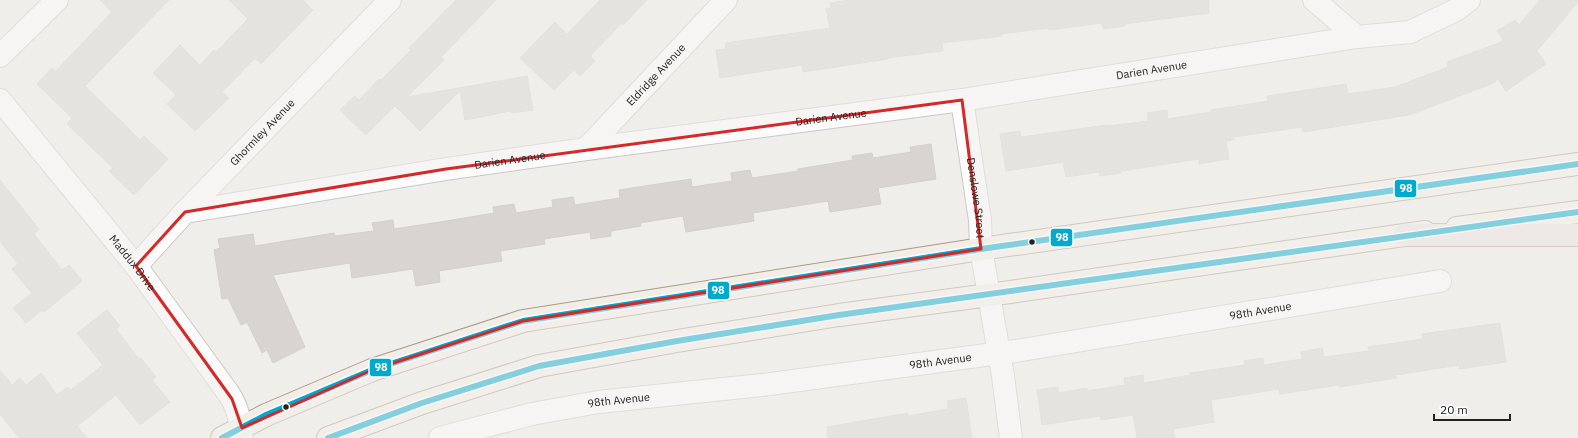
<svg xmlns="http://www.w3.org/2000/svg" width="1578" height="438" font-family="'IBM Plex Sans',sans-serif">
  <style>
    .building { fill: #d7d4d2; stroke: #d3d0cc }
    .lines { fill: none; stroke-linecap: round; stroke-linejoin: round }
    .minor-casing { stroke: #c9c8c7; stroke-width: 24 }
    .primary-casing { stroke: #a79c86; stroke-width: 24 }
    .motorway-casing { stroke: #c5a2ac; stroke-width: 24 }
    .minor { stroke: #fdfcfc; stroke-width: 22 }
    .primary { stroke: #f3ede7; stroke-width: 22 }
    .motorway { stroke: #ece0e2; stroke-width: 22 }
    .bus-1-casing { stroke: #fff; stroke-width: 9 }
    .bus-1 { stroke: #00a9ce; stroke-width: 6 }
    .marked { fill: none; stroke: #d62828; stroke-width: 3; stroke-linejoin: round }
    .bus-dot { fill: #222; stroke: #fff; stroke-width: 1.5 }
    .labels { text-anchor: middle; stroke-width: 4; stroke-linejoin: round; paint-order: stroke }
    .street-label { font-size: 11px; fill: #222; stroke: #fff }
    .line-badge { stroke: #fff; stroke-width: 1.5 }
    .badge-label { font-size: 11px; text-anchor: middle; font-weight: bold; fill: #fff }
  </style>
  <rect width="100%" height="100%" fill="#f0eeeb"/>
  <path class="building" d="M 100,0 L 169,0 L 85,86 L 140,140 L 144,136 L 168,159 L 134,195 L 109,171 L 113,168 L 67,124 L 72,118 L 37,84 L 52,68 L 55,72 L 112,12 Z
    M 229,0 L 303,0 L 313,10 L 261,64 L 255,58 L 222,92 L 229,98 L 195,131 L 167,104 L 176,95 L 153,73 L 180,45 L 200,65 L 214,50 L 216,52 L 248,19 Z
    M 456,0 L 496,0 L 441,57 L 444,60 L 407,97 L 527,76 L 533,110 L 512,113 L 511,111 L 465,120 L 460,91 L 420,131 L 395,106 L 366,135 L 340,110 L 355,96 L 359,100 L 379,79 L 381,80 L 411,50 L 409,48 Z
    M 600,0 L 647,0 L 623,25 L 622,23 L 590,56 L 595,61 L 580,76 L 574,70 L 554,90 L 520,58 L 555,22 L 567,34 Z
    M 850,0 L 1209,0 L 1209,13 L 1124,24 L 1125,26 L 1103,29 L 1102,23 L 1049,30 L 1048,28 L 1001,34 L 1002,36 L 942,43 L 943,51 L 887,58 L 888,59 L 803,72 L 802,65 L 720,78 L 716,50 L 726,49 L 725,43 L 830,28 L 826,9 L 831,8 L 830,3 Z
    M 1540,0 L 1578,0 L 1578,2 L 1537,51 L 1546,64 L 1506,91 L 1498,79 L 1494,83 L 1409,115 L 1303,132 L 1302,127 L 1234,137 L 1234,140 L 1226,141 L 1229,159 L 1199,164 L 1199,159 L 1121,171 L 1121,173 L 1100,176 L 1099,172 L 1066,177 L 1063,162 L 1006,171 L 1000,134 L 1020,131 L 1021,137 L 1107,125 L 1107,126 L 1148,121 L 1147,113 L 1167,110 L 1168,119 L 1211,112 L 1211,110 L 1268,101 L 1267,96 L 1346,84 L 1348,94 L 1395,87 L 1448,67 L 1447,62 L 1504,41 L 1497,31 L 1515,20 L 1519,25 Z
    M 931,144 L 936,179 L 878,188 L 881,204 L 830,212 L 828,201 L 753,213 L 754,221 L 686,232 L 683,216 L 640,223 L 641,226 L 611,231 L 611,236 L 591,239 L 590,232 L 544,239 L 545,244 L 500,251 L 502,261 L 439,271 L 440,282 L 416,286 L 413,269 L 352,278 L 350,263 L 273,275 L 305,347 L 273,363 L 267,350 L 262,353 L 247,322 L 241,325 L 228,298 L 222,299 L 214,250 L 220,248 L 218,239 L 253,234 L 255,246 L 334,233 L 335,236 L 374,231 L 372,223 L 393,220 L 394,229 L 440,222 L 494,213 L 493,207 L 514,204 L 516,213 L 553,207 L 552,200 L 573,197 L 575,205 L 620,198 L 619,190 L 691,179 L 692,187 L 732,181 L 731,173 L 750,170 L 752,178 L 798,171 L 798,169 L 853,160 L 852,156 L 872,153 L 873,158 L 911,152 L 910,147 Z
    M 0,180 L 39,229 L 34,234 L 62,270 L 69,265 L 82,281 L 44,312 L 42,310 L 26,323 L 13,308 L 32,293 L 12,269 L 18,264 L 0,241 Z
    M 107,310 L 120,326 L 116,329 L 139,359 L 141,358 L 156,377 L 152,380 L 170,402 L 140,425 L 116,395 L 77,426 L 87,438 L 19,438 L 0,414 L 0,370 L 12,385 L 20,378 L 26,385 L 41,373 L 57,395 L 68,387 L 71,390 L 103,365 L 77,333 Z
    M 1500,323 L 1506,362 L 1460,369 L 1459,365 L 1396,375 L 1396,378 L 1340,387 L 1339,385 L 1280,394 L 1279,389 L 1211,400 L 1214,422 L 1173,429 L 1175,438 L 1137,438 L 1133,415 L 1101,420 L 1100,416 L 1042,425 L 1037,390 L 1058,387 L 1058,393 L 1087,388 L 1087,391 L 1125,385 L 1124,378 L 1143,375 L 1144,383 L 1190,375 L 1190,373 L 1245,365 L 1244,361 L 1263,358 L 1264,365 L 1302,359 L 1301,352 L 1322,348 L 1324,357 L 1369,351 L 1368,347 L 1423,339 L 1422,334 Z
    M 966,398 L 972,438 L 828,438 L 827,427 L 908,413 L 908,416 L 948,409 L 947,401 Z"/>
  <g class="lines">
    <defs>
      <g id="minor">
        <path d="M 1314,0 L 1357,37"/>
        <path d="M 0,56 L 57,0"/>
        <path id="s1" d="M 0,100 L 136,266 L 229,394 C 237,406 242,424 241,438"/>
        <path id="s2" d="M 962,100 L 980,220 L 981,249 L 1003,376 L 1011,438"/>
        <path id="s3" d="M 586,149 L 726,0"/>
        <path id="s4" d="M 185,212 L 446,169 L 586,149 L 962,100 L 1357,37 L 1410,32 L 1456,10 L 1469,0"/>
        <path id="s5" d="M 136,266 L 185,212 L 390,0"/>
        <path id="s6" d="M 440,438 L 532,414 L 598,402 L 762,385 L 1022,350 L 1440,281"/>
      </g>
      <path id="primary" d="M 1457,228 L 1578,212
        M 222,438 L 266,415 L 372,370 L 523,321 L 981,249 L 1578,164
        M 328,438 L 422,403 L 539,366 L 677,341 L 839,315 L 989,295 L 1425,232"/>
      <path id="motorway" d="M 1405,235 L 1578,235"/>
    </defs>
    <use href="#minor" class="minor-casing"/>
    <use href="#primary" class="primary-casing"/>
    <use href="#motorway" class="motorway-casing"/>
    <use href="#minor" class="minor"/>
    <use href="#primary" class="primary"/>
    <use href="#motorway" class="motorway"/>
    <defs>
      <path id="bus-1" d="M 222,438 L 266,415 L 372,370 L 523,321 L 981,249 L 1578,164
        M 328,438 L 422,403 L 539,366 L 677,341 L 839,315 L 1578,212"/>
    </defs>
    <use href="#bus-1" class="bus-1-casing"/>
    <use href="#bus-1" class="bus-1"/>
  </g>
  <path d="M0 0H1578V438H0ZM 962,100 L 981,249 L 523,321 L 372,370 L 242,428 L 232,399 L 136,266 L 185,212 L 446,169 Z" fill="#f0eeeb" fill-opacity=".55" fill-rule="evenodd"/>
  <path class="marked" d="M 962,100 L 981,249 L 523,321 L 372,370 L 242,428 L 232,399 L 136,266 L 185,212 L 446,169 Z"/>
  <g class="bus-dot">
    <circle cx="1032" cy="242" r="3.5"/>
    <circle cx="286" cy="407" r="3.5"/>
  </g>
  <g class="labels">
    <g class="street-label">
      <text dy="4" stroke="none"><textPath href="#s4" startOffset="977">Darien Avenue</textPath></text>
      <text dy="4" stroke="none"><textPath href="#s3" startOffset="102">Eldridge Avenue</textPath></text>
      <text dy="4" stroke="none"><textPath href="#s4" startOffset="653">Darien Avenue</textPath></text>
      <text dy="4" stroke="none"><textPath href="#s5" startOffset="184">Ghormley Avenue</textPath></text>
      <text dy="4" stroke="none"><textPath href="#s4" startOffset="329">Darien Avenue</textPath></text>
      <text dy="4" stroke="none"><textPath href="#s2" startOffset="99">Denslowe Street</textPath></text>
      <text dy="4" stroke="none"><textPath href="#s1" startOffset="210">Maddux Drive</textPath></text>
      <text dy="4" stroke="none"><textPath href="#s6" startOffset="831">98th Avenue</textPath></text>
      <text dy="4" stroke="none"><textPath href="#s6" startOffset="507">98th Avenue</textPath></text>
      <text dy="4" stroke="none"><textPath href="#s6" startOffset="183">98th Avenue</textPath></text>
    </g>
  </g>
  <g class="line-badge">
    <rect x="1394" y="179" width="23" height="19" rx="4" fill="#00a9ce"/>
    <rect x="1050" y="228" width="23" height="19" rx="4" fill="#00a9ce"/>
    <rect x="707" y="281" width="23" height="19" rx="4" fill="#00a9ce"/>
    <rect x="369" y="358" width="23" height="19" rx="4" fill="#00a9ce"/>
  </g>
  <g class="badge-label">
    <text x="1406" y="192">98</text>
    <text x="1062" y="241">98</text>
    <text x="718" y="294">98</text>
    <text x="381" y="371">98</text>
  </g>
  <path d="M1434 414v6h76v-6" fill="none" stroke="#222222" stroke-width="2"/>
  <text x="1440" y="414" font-size="12" fill="#222222" stroke="#ffffff" stroke-width="3" paint-order="stroke">20 m</text>
</svg>
